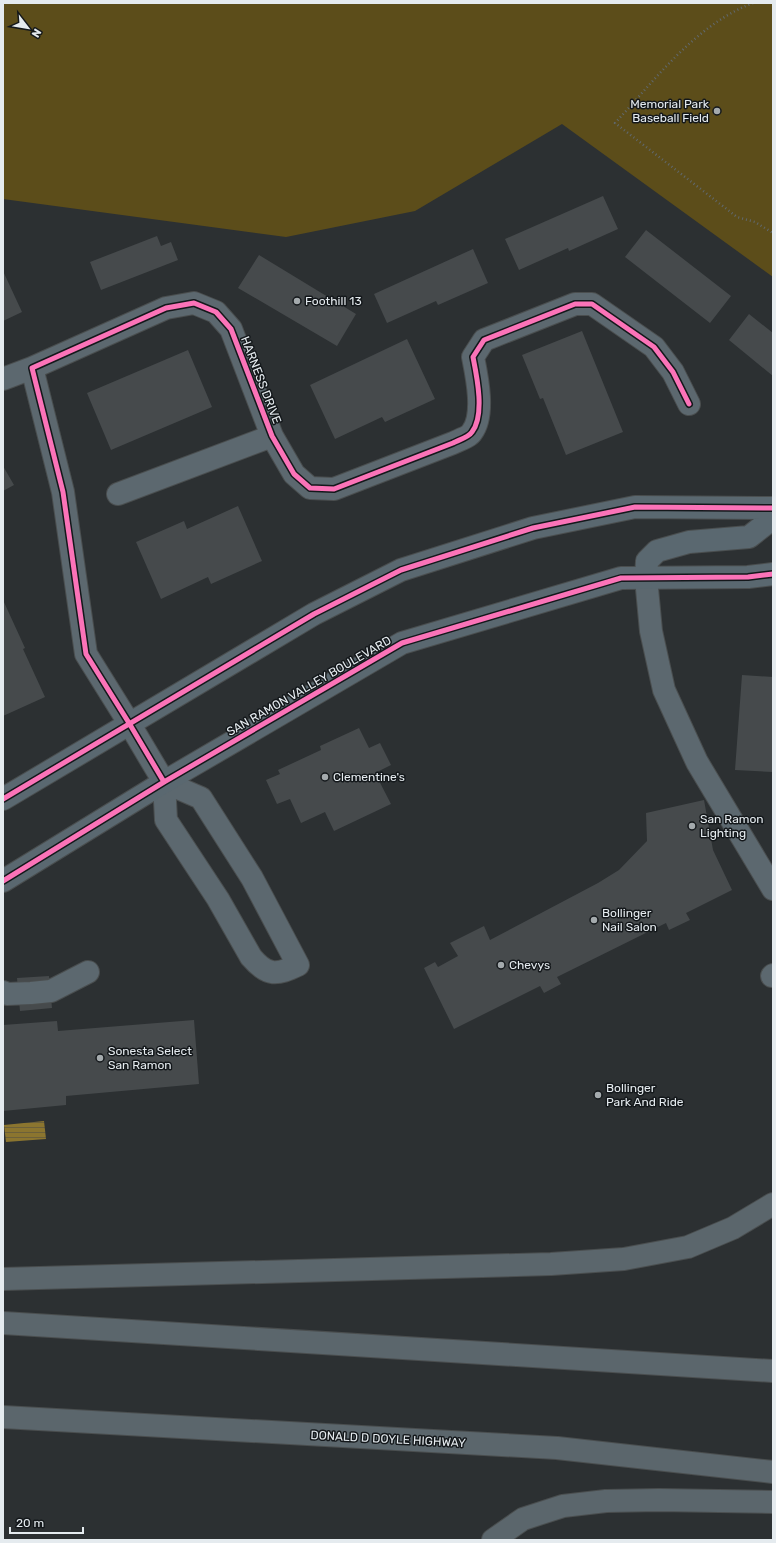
<svg xmlns="http://www.w3.org/2000/svg" width="776" height="1543" font-family="Rubik,sans-serif">
  <style>
    .green { fill: #5c4d1a }
    .water { fill: url(#water-rules) }
    .building { fill: #464a4c }
    .lines { fill: none; stroke-linecap: round; stroke-linejoin: round }
    .minor-casing { stroke: #4a4e4f; stroke-width: 24 }
    .major-casing { stroke: #4a4e4f; stroke-width: 24 }
    .highway-casing { stroke: #4a4e4f; stroke-width: 24 }
    .path { stroke: #61696e; stroke-width: 2.5; stroke-dasharray: 1 3; stroke-linecap: butt }
    .minor { stroke: #5c686f; stroke-width: 22 }
    .major { stroke: #5a6870; stroke-width: 22 }
    .highway { stroke: #5b666c; stroke-width: 22 }
    .cycleway-casing { stroke: #14181b; stroke-width: 8 }
    .cycleway { stroke: #fb73b8; stroke-width: 5 }
    .poi-dot { fill: #a4aaad; stroke: #14181b; stroke-width: 1.5 }
    .labels { text-anchor: middle; stroke-width: 3; stroke-linejoin: round; paint-order: stroke }
    .poi-label { font-size: 12px; fill: #e5ebef; stroke: #14181b; text-anchor: start }
    .street-label { font-size: 12px; fill: #e5ebef; stroke: #14181b }
  </style>
  <defs>
    <pattern id="water-rules" width="6" height="5" patternUnits="userSpaceOnUse"><rect width="6" height="5" fill="#8b752f"/><path d="M0 2.5h6" fill="none" stroke="#6c603a"/></pattern>
  </defs>
  <rect width="100%" height="100%" fill="#2c3032"/>
  <path class="green" d="M 3,3 L 773,3 L 773,277 L 562,124 L 415,211 L 286,237 L 3,199 Z"/>
  <path class="water" d="M 44,1121 L 46,1139 L 6,1142 L 4,1125 Z"/>
  <path class="building" d="M 603,196 L 618,229 L 569,251 L 568,248 L 519,270 L 505,239 Z
    M 646,230 L 731,296 L 710,323 L 625,257 Z
    M 157,236 L 161,246 L 171,242 L 178,260 L 101,290 L 90,262 Z
    M 473,249 L 488,283 L 438,305 L 436,301 L 387,323 L 374,294 Z
    M 259,255 L 356,314 L 337,346 L 238,288 Z
    M 3,271 L 22,312 L 3,321 Z
    M 749,314 L 773,333 L 773,376 L 729,340 Z
    M 582,331 L 623,432 L 566,455 L 543,398 L 540,399 L 522,355 Z
    M 407,339 L 435,399 L 385,422 L 382,417 L 335,439 L 310,385 Z
    M 188,350 L 212,407 L 111,450 L 87,393 Z
    M 3,466 L 14,485 L 3,491 Z
    M 238,506 L 262,561 L 211,584 L 208,577 L 161,599 L 136,542 L 184,521 L 187,529 Z
    M 3,600 L 25,648 L 23,649 L 45,697 L 3,716 Z
    M 742,675 L 773,677 L 773,772 L 735,770 Z
    M 359,728 L 369,748 L 380,743 L 391,765 L 375,773 L 391,804 L 334,831 L 325,812 L 301,823 L 290,799 L 277,804 L 266,780 L 280,774 L 278,770 L 321,750 L 320,746 Z
    M 704,800 L 713,850 L 732,890 L 686,913 L 690,920 L 669,930 L 666,923 L 557,977 L 561,984 L 544,993 L 540,986 L 454,1029 L 424,968 L 435,962 L 438,967 L 458,956 L 450,943 L 484,926 L 490,940 L 598,883 L 619,870 L 647,841 L 646,813 Z
    M 49,976 L 52,1008 L 20,1011 L 17,978 Z
    M 194,1020 L 199,1084 L 66,1096 L 66,1105 L 3,1111 L 3,1025 L 57,1021 L 58,1031 Z"/>
  <g class="lines">
    <defs>
      <path id="minor" d="M 3,379 L 32,368
        M 118,494 L 272,436
        M 646,578 L 651,631 L 664,690 L 697,762 L 773,889
        M 164,782 L 201,798 L 252,878 L 298,965 C 277,975 268,977 251,957 L 218,899 L 166,820 L 164,782 L 129,723 L 86,654 L 63,492 L 32,368 L 166,308 L 194,303 L 216,312 L 231,329 L 272,436 L 294,474 L 310,488 L 334,489 L 453,443 C 459,440 469,437 472,432 C 485,415 477,377 473,357 L 484,340 L 575,304 L 592,304 L 654,347 L 673,372 L 689,404
        M 772,976 L 773,975
        M 3,992 L 7,994 L 31,993 L 51,991 L 88,972"/>
      <path id="major" d="M 646,578 L 647,561 L 657,551 L 689,542 L 749,537 L 773,518
        M 3,799 L 314,614 L 401,570 L 533,528 L 635,507 L 773,508
        M 3,881 L 164,782 L 402,643 L 621,578 L 748,577 L 773,574"/>
      <path id="highway" d="M 3,1279 L 551,1264 L 624,1259 L 688,1247 L 733,1228 L 773,1204
        M 3,1323 L 773,1371
        M 3,1417 L 557,1448 L 773,1472
        M 493,1540 L 523,1519 L 563,1506 L 606,1501 L 659,1500 L 773,1502"/>
    </defs>
    <use href="#minor" class="minor-casing"/>
    <use href="#major" class="major-casing"/>
    <use href="#highway" class="highway-casing"/>
    <path class="path" d="M 753,3 C 695,25 656,79 615,123 L 737,217 L 755,222 L 773,233"/>
    <use href="#minor" class="minor"/>
    <use href="#major" class="major"/>
    <use href="#highway" class="highway"/>
    <defs>
      <path id="cycleway" d="M 164,782 L 129,723 L 86,654 L 63,492 L 32,368 L 166,308 L 194,303 L 216,312 L 231,329 L 272,436 L 294,474 L 310,488 L 334,489 L 453,443 C 459,440 469,437 472,432 C 485,415 477,377 473,357 L 484,340 L 575,304 L 592,304 L 654,347 L 673,372 L 689,404
        M 3,799 L 314,614 L 401,570 L 533,528 L 635,507 L 773,508
        M 3,881 L 164,782 L 402,643 L 621,578 L 748,577 L 773,574"/>
    </defs>
    <use href="#cycleway" class="cycleway-casing"/>
    <use href="#cycleway" class="cycleway"/>
  </g>
  <g class="poi-dot">
    <circle cx="717" cy="111" r="4"/>
    <circle cx="297" cy="301" r="4"/>
    <circle cx="325" cy="777" r="4"/>
    <circle cx="692" cy="826" r="4"/>
    <circle cx="594" cy="920" r="4"/>
    <circle cx="501" cy="965" r="4"/>
    <circle cx="100" cy="1058" r="4"/>
    <circle cx="598" cy="1095" r="4"/>
  </g>
  <g class="labels">
    <g class="poi-label">
      <text x="709" y="108" text-anchor="end">Memorial Park<tspan x="709" dy="14">Baseball Field</tspan></text>
      <text x="305" y="305">Foothill 13</text>
      <text x="333" y="781">Clementine's</text>
      <text x="700" y="823">San Ramon<tspan x="700" dy="14">Lighting</tspan></text>
      <text x="602" y="917">Bollinger<tspan x="602" dy="14">Nail Salon</tspan></text>
      <text x="509" y="969">Chevys</text>
      <text x="108" y="1055">Sonesta Select<tspan x="108" dy="14">San Ramon</tspan></text>
      <text x="606" y="1092">Bollinger<tspan x="606" dy="14">Park And Ride</tspan></text>
    </g>
    <g class="street-label">
      <text transform="translate(261 380) rotate(69)" y="4">HARNESS DRIVE</text>
      <text transform="translate(309 686) rotate(-30)" y="4">SAN RAMON VALLEY BOULEVARD</text>
      <text transform="translate(388 1439) rotate(3)" y="4">DONALD D DOYLE HIGHWAY</text>
    </g>
  </g>
  <rect width="776" height="1543" fill="none" stroke="#e5ebef" stroke-width="8"/>
  <g transform="translate(28 28) rotate(121)" stroke="#14181b" stroke-width="3" paint-order="stroke">
  <path d="M0-3L7 15L0 10L-7 15Z" fill="#e5ebef"/>
  <text y="-6" font-size="11" font-weight="bold" text-anchor="middle" fill="#e5ebef">N</text>
  </g>
  <path d="M10 1527v6h73v-6" fill="none" stroke="#e5ebef" stroke-width="2"/>
  <text x="16" y="1527" font-size="12" fill="#e5ebef" stroke="#14181b" stroke-width="3" paint-order="stroke">20 m</text>
</svg>
